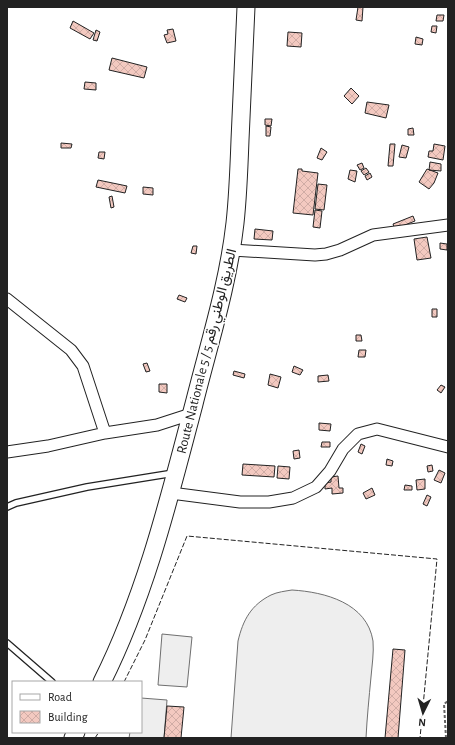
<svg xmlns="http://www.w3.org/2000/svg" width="455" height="745" font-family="'Alegreya Sans',Vazirmatn,sans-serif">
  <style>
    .grass { fill: #eee; stroke: #6f6f6f }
    .building { fill: url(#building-cross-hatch); stroke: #222 }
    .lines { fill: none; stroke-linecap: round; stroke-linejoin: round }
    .service-casing { stroke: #222; stroke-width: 8 }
    .minor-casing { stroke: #222; stroke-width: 13 }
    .primary-casing { stroke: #222; stroke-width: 19 }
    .path { stroke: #646464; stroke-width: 2; stroke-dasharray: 3 2; stroke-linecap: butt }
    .service { stroke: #fff; stroke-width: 5.5 }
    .minor { stroke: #fff; stroke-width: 11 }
    .primary { stroke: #fff; stroke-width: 17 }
    .fence { stroke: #222; stroke-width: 1; stroke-dasharray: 5 2; stroke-linecap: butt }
    .labels { text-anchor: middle; stroke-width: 3; stroke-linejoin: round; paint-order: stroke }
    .street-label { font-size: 14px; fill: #222; stroke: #fff }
  </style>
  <defs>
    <pattern id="building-cross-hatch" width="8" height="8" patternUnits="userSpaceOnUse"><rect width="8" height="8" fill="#f3c9c0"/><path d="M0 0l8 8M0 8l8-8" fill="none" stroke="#d0aca5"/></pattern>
  </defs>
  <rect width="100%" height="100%" fill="#fff"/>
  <path class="grass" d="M 292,590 C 325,592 367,603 373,641 C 374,653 372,665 371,677 C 369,698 367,718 366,738 L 231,738 L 238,641 C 243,620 251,605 271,595 C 277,592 286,591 292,590 Z
    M 162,634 L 192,637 L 187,687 L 158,685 Z
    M 141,698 L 167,700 L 164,738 L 129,738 L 130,732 L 141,732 Z"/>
  <path class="building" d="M 358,7 L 363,7 L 362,21 L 356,20 Z
    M 437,15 L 444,15 L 443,21 L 436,21 Z
    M 73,21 L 94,33 L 90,39 L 70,28 Z
    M 432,26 L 437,26 L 436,33 L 431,32 Z
    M 173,29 L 176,41 L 167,43 L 164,35 L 168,34 L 167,30 Z
    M 96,30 L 100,32 L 97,41 L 93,40 Z
    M 288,32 L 302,33 L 301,47 L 287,46 Z
    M 416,37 L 423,39 L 422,45 L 415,44 Z
    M 112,58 L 147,67 L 144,78 L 109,70 Z
    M 85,82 L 96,83 L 96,90 L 84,89 Z
    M 351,88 L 359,96 L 352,104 L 344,96 Z
    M 367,102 L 389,105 L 386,118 L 365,113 Z
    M 265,119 L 272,119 L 271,126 L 265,125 Z
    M 266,126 L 271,127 L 270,136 L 266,136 Z
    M 413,128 L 414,135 L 408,135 L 408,129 Z
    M 61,143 L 72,144 L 71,148 L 61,148 Z
    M 390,144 L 395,144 L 393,166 L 388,166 Z
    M 434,144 L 445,146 L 443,160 L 428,157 L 429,151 L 433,151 Z
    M 402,145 L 409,147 L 406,158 L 399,157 Z
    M 321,148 L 327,152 L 322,160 L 317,158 Z
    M 99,152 L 105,152 L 104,159 L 98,158 Z
    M 430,162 L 441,164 L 441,171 L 429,170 Z
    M 362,163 L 364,168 L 360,170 L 357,165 Z
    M 366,168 L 369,172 L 364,175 L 361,171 Z
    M 298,169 L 302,169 L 302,171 L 318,173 L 313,215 L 293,213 Z
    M 427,169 L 438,173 L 434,183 L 429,189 L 419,182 Z
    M 350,170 L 357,171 L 355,182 L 348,179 Z
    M 370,173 L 372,177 L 367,180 L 365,176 Z
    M 98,180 L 127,186 L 125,193 L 96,187 Z
    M 318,184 L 327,185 L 324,210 L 315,209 Z
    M 143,187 L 153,188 L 153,195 L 143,194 Z
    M 112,196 L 114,207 L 111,208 L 109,197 Z
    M 315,210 L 322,211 L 320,228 L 313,227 Z
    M 413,216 L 415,221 L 395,229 L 393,224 Z
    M 255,229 L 273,231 L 272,240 L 254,239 Z
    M 427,237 L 431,258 L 417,260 L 414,239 Z
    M 440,243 L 447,244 L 447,250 L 440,249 Z
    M 193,246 L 197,246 L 196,254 L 191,253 Z
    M 179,295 L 187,298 L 185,302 L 177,299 Z
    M 432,309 L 437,309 L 437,317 L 432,317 Z
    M 356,335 L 361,335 L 362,341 L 356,341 Z
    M 359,350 L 366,350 L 365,357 L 358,357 Z
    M 147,363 L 150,371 L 146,372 L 143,364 Z
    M 294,366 L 303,370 L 300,375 L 292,372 Z
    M 234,371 L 245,374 L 244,378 L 233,375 Z
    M 270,374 L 281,377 L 278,388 L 268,385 Z
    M 328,375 L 329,381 L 318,382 L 318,376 Z
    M 159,384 L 167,384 L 167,393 L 159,392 Z
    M 441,385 L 445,387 L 441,393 L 437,390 Z
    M 319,423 L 331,424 L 330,431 L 319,430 Z
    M 322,442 L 330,442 L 330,447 L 321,447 Z
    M 361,444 L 365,446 L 362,454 L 358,452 Z
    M 299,450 L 300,458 L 294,459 L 293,451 Z
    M 387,459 L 393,461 L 392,466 L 386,465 Z
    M 243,464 L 275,466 L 274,477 L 242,475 Z
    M 432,465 L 433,471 L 428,472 L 427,466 Z
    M 278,466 L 290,467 L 289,479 L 277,478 Z
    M 439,470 L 445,473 L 441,483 L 434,480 Z
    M 338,476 L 339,488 L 343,488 L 343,493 L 332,494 L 332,488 L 325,489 L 325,483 L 331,482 L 331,477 Z
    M 425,479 L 425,489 L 417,490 L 416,480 Z
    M 405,485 L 412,486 L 412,490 L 404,490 Z
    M 372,488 L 375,495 L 366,499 L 363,493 Z
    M 427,495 L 431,497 L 427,506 L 423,504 Z
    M 393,649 L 405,650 L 398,738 L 385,738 Z
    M 167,706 L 184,707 L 181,738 L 164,738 Z"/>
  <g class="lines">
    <defs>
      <path id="service" d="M 7,507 L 16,503 L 87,487 L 174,473
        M 7,643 L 52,682"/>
      <path id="minor" d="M 232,250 L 315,255 L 326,254 L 340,250 L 373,235 L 448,225
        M 7,299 L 71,350 L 83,366 L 105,433
        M 7,452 L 48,446 L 105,433 L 157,425 L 191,414
        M 171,493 L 240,502 L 269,502 L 293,498 L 316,487 L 330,471 L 343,449 L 358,434 L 377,429 L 448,447"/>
      <path id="primary" d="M 102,682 C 146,594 169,499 194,404 C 209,344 228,285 235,223 C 238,196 239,168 240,140 C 242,95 244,51 246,7
        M 73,738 L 76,732"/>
    </defs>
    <use href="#service" class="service-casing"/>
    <use href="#minor" class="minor-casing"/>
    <use href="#primary" class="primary-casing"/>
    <path class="path" d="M 446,738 L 444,704 L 448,701"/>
    <use href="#service" class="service"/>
    <use href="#minor" class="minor"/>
    <use href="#primary" class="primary"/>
    <path class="fence" d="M 124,682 L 145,640 L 187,536 L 437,559 L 420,738
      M 95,738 L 99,732"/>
  </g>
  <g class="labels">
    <g class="street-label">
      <text transform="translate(206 351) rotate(-76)" y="5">Route Nationale 5 / الطريق الوطني رقم 5</text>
    </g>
  </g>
  <rect width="455" height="745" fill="none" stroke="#222222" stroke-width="16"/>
  <rect x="12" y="681" width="130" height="52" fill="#ffffff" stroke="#a7a7a7"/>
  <rect x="20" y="694" width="20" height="6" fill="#ffffff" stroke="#a7a7a7"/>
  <text x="48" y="701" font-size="12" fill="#222222">Road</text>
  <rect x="20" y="711" width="20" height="12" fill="url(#building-cross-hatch)" stroke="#a7a7a7"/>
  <text x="48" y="721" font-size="12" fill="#222222">Building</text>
  <g transform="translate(423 713) rotate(185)" stroke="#ffffff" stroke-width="3" paint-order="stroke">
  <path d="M0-3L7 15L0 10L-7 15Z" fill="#222222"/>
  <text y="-6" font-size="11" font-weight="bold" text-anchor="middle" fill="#222222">N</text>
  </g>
</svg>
